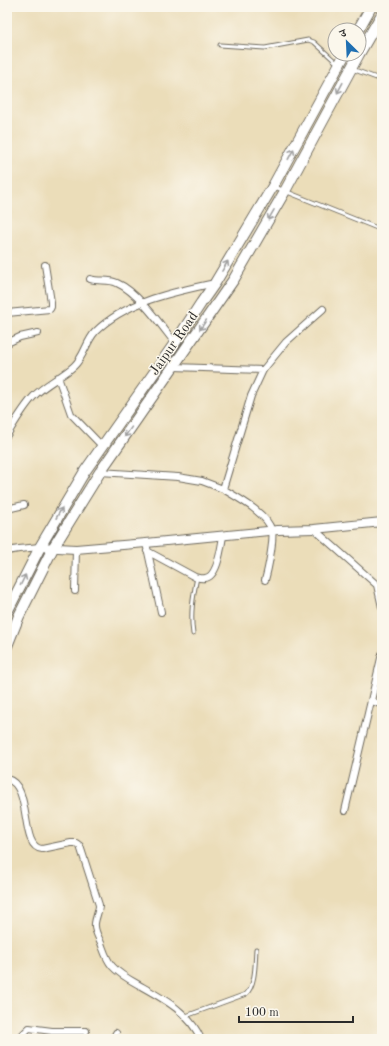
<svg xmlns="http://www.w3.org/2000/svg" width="389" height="1046" font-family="'Old Standard TT','Noto Serif Devanagari',serif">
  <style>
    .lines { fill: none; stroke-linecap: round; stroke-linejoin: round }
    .service-casing { stroke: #6e695d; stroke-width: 5 }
    .minor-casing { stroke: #6e695d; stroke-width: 8 }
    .tertiary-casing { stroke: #6e695d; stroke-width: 10 }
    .primary-casing { stroke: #6e695d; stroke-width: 12 }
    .service { stroke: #fff; stroke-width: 3 }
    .minor { stroke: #fff; stroke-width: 6 }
    .tertiary { stroke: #fff; stroke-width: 8 }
    .primary { stroke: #fff; stroke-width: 10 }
    .oneway { stroke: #a0a0a0 }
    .labels { text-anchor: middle; stroke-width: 3; stroke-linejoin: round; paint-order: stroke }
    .street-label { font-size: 14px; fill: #2b2b2b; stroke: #fbf7ec }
  </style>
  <rect width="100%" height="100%" fill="#fbf7ec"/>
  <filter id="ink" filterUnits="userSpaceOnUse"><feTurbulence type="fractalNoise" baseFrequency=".025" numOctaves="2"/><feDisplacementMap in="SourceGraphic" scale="8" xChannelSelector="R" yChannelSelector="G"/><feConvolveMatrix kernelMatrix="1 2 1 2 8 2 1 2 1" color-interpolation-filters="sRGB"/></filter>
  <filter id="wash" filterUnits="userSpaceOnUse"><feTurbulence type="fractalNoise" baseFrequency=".012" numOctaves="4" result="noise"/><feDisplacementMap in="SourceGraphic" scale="16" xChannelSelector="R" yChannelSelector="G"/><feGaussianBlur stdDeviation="0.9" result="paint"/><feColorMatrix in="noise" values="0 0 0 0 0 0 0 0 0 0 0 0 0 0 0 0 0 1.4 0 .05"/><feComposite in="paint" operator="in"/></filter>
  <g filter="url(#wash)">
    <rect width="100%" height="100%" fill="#ebddb9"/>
  </g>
  <g filter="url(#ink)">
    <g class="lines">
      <defs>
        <path id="service" d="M 220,45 L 265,48 L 308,40 L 314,42 L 337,63
          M 352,69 L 382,80
          M 275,187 L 382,230
          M 193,634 C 190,614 193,597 197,577
          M 186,1016 L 246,994 C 256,985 255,962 256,949"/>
        <path id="minor" d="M 90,279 C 99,282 109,279 117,283 C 138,292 161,325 175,343
          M 7,313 L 50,309 L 51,307 L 51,302 L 45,265
          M 7,343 L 20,337 L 38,333
          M 174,367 L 263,370
          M 58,377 L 71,414 L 102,446
          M 7,435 C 15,422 23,408 33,397 C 45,384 62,377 74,366 C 84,357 86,342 95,332 C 126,301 174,292 215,283
          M 100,472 L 178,477 L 202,481 L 223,489
          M 7,509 L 24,505
          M 314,529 L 377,585 L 382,588
          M 146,543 L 161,612
          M 7,551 L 19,549 L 40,547
          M 147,551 L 195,577 C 199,578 202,579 205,578 C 218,577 221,547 223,536
          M 265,580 C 268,570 274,540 272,531 C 267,513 238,498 223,489 L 251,396 L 263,370 L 286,342 L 323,309
          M 377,585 L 382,607
          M 75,591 L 76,549
          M 372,701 L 382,705
          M 7,779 C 33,785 19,848 42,849 L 71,843 L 76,843 L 80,846 L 99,905 C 99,912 94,921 95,926 C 95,932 99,938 101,943 C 104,951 106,959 112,966 C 119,974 130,980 139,985 C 164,999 189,1012 201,1039
          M 345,811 L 382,654
          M 23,1039 L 23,1034 L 29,1028 L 52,1031 L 86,1031
          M 113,1039 L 116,1033"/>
        <path id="tertiary" d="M 40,547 L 76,549 L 146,543 L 278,530 L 314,529 L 382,522"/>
        <path id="primary" d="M 358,30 L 371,7
          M 359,54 L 382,14
          M 7,612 L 40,547 L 85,471 L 175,343 L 201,303 L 215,283 L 273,186 L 345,54
          M 7,646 L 19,616 L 53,548 L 100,472 L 234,279 L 285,191 L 359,54"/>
      </defs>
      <use href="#service" class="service-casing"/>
      <use href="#minor" class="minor-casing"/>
      <use href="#tertiary" class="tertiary-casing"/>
      <use href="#primary" class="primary-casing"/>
      <use href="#service" class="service"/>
      <use href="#minor" class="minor"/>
      <use href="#tertiary" class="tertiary"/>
      <use href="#primary" class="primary"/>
    </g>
    <defs><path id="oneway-shaft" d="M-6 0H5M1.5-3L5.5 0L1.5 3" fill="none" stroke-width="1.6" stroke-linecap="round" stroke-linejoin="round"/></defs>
    <g class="oneway">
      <use href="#oneway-shaft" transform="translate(340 88) rotate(118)"/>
      <use href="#oneway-shaft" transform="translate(291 154) rotate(-62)"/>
      <use href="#oneway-shaft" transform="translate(271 215) rotate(120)"/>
      <use href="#oneway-shaft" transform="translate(225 266) rotate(-59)"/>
      <use href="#oneway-shaft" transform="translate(203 325) rotate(124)"/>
      <use href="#oneway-shaft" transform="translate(128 432) rotate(125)"/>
      <use href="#oneway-shaft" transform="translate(59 513) rotate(-61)"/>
      <use href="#oneway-shaft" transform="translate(23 580) rotate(-64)"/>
    </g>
  </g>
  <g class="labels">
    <g class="street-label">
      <text transform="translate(173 343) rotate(-55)" y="5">Jaipur Road</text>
    </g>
  </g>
  <rect width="389" height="1046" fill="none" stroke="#fbf7ec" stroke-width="24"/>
  <g transform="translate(347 42) rotate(336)"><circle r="19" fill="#fbf7ec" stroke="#a8a59f"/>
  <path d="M0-3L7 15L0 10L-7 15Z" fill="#1f6fb2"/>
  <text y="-6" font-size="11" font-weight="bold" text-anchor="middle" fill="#2b2b2b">उ</text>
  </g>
  <path d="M239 1016v6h114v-6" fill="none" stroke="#2b2b2b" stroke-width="2"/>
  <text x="245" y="1016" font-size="12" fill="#2b2b2b" stroke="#fbf7ec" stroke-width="3" paint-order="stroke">100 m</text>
</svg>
